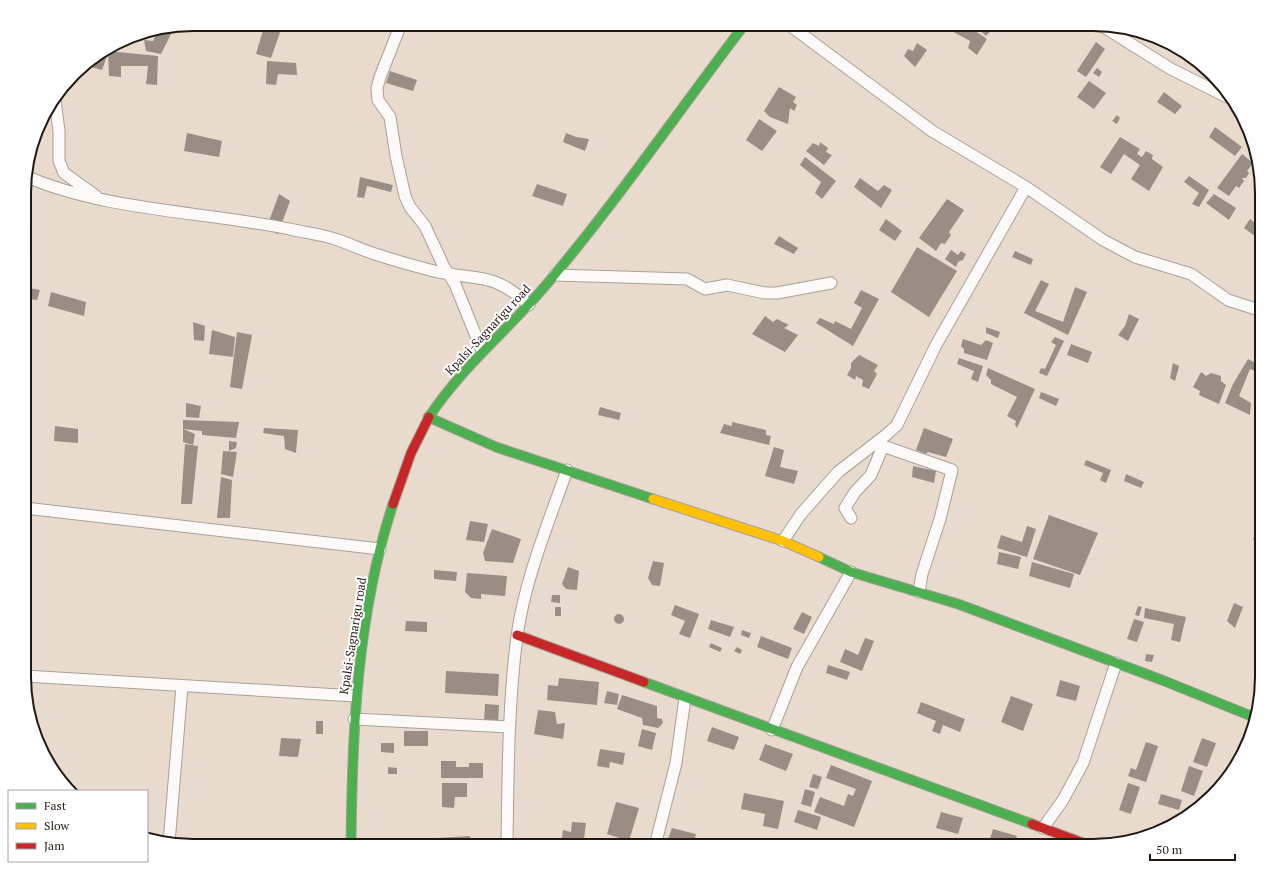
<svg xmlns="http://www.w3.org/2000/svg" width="1286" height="870" font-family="'PT Serif',serif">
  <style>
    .building { fill: #988e85 }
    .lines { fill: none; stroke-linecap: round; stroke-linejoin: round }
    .street-casing { stroke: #a9a096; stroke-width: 13 }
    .fast-casing { stroke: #a9a096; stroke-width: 11 }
    .slow-casing { stroke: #a9a096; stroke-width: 11 }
    .jam-casing { stroke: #a9a096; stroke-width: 11 }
    .street { stroke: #fcfaf8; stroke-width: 11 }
    .fast { stroke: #4caf50; stroke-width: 9 }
    .slow { stroke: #ffc107; stroke-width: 9 }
    .jam { stroke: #c62828; stroke-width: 9 }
    .labels { text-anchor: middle; stroke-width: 4; stroke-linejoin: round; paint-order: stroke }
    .street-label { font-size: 12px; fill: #211911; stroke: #fff }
    .rim { fill: none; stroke: #211911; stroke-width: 2 }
  </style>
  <rect width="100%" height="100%" fill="#e8dbce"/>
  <path class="building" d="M 247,24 L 283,24 L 271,58 L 256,54 L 264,27 Z
    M 951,24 L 965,24 L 987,39 L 977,55 L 968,48 L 970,41 L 948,29 Z
    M 973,24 L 997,24 L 986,36 Z
    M 174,28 L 161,54 L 146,51 L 144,40 L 153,41 L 158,31 Z
    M 1096,42 L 1105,49 L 1086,77 L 1077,71 Z
    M 917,43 L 927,50 L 915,67 L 904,56 L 908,49 L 913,51 Z
    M 108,51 L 158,56 L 157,85 L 146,84 L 148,66 L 121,66 L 121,77 L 109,76 Z
    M 100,54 L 107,56 L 102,70 L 91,67 L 92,65 L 86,63 Z
    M 267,61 L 296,63 L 297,75 L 278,74 L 276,85 L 266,84 Z
    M 1097,68 L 1102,72 L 1099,77 L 1093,73 Z
    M 390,71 L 417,80 L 413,91 L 386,83 Z
    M 1089,81 L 1106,93 L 1094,109 L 1077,97 Z
    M 779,87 L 796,97 L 793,102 L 797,105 L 794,111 L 790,108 L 788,124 L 770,117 L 764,111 Z
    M 1164,92 L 1182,106 L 1175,114 L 1157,102 Z
    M 1117,115 L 1120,118 L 1117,124 L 1112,121 Z
    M 759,119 L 777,131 L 762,151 L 746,140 Z
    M 1215,127 L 1242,147 L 1235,156 L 1209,137 Z
    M 187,133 L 222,141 L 219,157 L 184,151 Z
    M 566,133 L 576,137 L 589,139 L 585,151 L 563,142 Z
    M 1120,137 L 1140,149 L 1137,154 L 1142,157 L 1146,151 L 1153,155 L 1152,159 L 1163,167 L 1149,191 L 1131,179 L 1140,165 L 1124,154 L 1111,174 L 1100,167 Z
    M 820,142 L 828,148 L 826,152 L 832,155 L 824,165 L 806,151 L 813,143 L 819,146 Z
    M 1242,154 L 1253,163 L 1247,171 L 1249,173 L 1246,178 L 1242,178 L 1244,181 L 1239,188 L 1236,186 L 1229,196 L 1217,188 Z
    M 805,157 L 836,181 L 822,199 L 815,193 L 821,182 L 800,165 Z
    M 1189,176 L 1209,190 L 1199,207 L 1192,204 L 1199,193 L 1184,182 Z
    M 360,177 L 393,185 L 391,192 L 367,186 L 364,198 L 357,197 Z
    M 860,178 L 878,191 L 884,185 L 892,190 L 881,208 L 854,187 Z
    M 537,184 L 567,194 L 563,206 L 532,196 Z
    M 279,194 L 290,201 L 278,234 L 266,229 Z
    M 1214,194 L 1236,208 L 1229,220 L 1206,203 Z
    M 947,199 L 964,210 L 949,232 L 951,235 L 945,244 L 941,243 L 936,251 L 919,238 Z
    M 886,219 L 902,231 L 895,241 L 879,230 Z
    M 1250,219 L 1262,228 L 1262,236 L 1259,239 L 1244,228 Z
    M 779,236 L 798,248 L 794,254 L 774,244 Z
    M 917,247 L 957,271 L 929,317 L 891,292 Z
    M 951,250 L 958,255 L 961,251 L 966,254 L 963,260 L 958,262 L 956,267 L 945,259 Z
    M 1015,251 L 1033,259 L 1031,265 L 1012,257 Z
    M 1041,280 L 1049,284 L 1035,311 L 1063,322 L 1075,287 L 1087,292 L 1068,335 L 1024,313 Z
    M 25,287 L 40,290 L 37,300 L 25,298 Z
    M 861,290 L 879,299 L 853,346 L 816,323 L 820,318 L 834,324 L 835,321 L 851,329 L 862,308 L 854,303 Z
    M 51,292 L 86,302 L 84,316 L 48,306 Z
    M 1129,314 L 1139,319 L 1128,341 L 1118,335 L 1125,326 Z
    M 765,316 L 773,322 L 777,319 L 789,325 L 784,328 L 798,335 L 785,352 L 752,334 Z
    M 193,322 L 205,326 L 204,341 L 194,340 Z
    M 986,327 L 1000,332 L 998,338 L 986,333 Z
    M 212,330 L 235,337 L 233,357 L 209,354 Z
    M 237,332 L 252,335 L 242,389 L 230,387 Z
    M 1055,337 L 1064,341 L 1047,376 L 1039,373 L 1041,368 L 1045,369 L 1056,345 L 1051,342 Z
    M 963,339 L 981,345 L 986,340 L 993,343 L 987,360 L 964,353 L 964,349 L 961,346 Z
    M 1071,344 L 1092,352 L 1088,363 L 1067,355 Z
    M 859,355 L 878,365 L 874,371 L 877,374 L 869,389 L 862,386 L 863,380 L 856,376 L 855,380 L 847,375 L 851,368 L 851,363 Z
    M 959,358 L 983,366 L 978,382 L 971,379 L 974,371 L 957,364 Z
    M 1248,359 L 1262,366 L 1262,374 L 1250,369 L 1239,396 L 1251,403 L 1250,415 L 1225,403 L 1233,384 Z
    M 1173,363 L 1179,366 L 1175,381 L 1170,378 Z
    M 988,368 L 1035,389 L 1017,428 L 1015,425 L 1016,421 L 1007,416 L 1017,397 L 991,384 L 991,380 L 986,375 Z
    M 1201,372 L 1206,376 L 1211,373 L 1221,376 L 1221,381 L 1226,385 L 1219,404 L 1199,395 L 1200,391 L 1193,387 Z
    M 1041,392 L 1059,399 L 1056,406 L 1039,398 Z
    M 186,403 L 201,406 L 199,418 L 186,417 Z
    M 600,407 L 621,413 L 619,420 L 598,415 Z
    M 183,420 L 239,422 L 236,438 L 202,435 L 202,431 L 183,429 Z
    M 732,422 L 766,430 L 766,435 L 771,436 L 769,445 L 720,433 L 724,424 L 732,426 Z
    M 55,426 L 78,429 L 78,443 L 54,441 Z
    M 264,428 L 298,430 L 296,453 L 285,449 L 284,436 L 263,433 Z
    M 924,428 L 953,439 L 946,457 L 928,452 L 926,454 L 916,450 Z
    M 183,429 L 195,434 L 193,445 L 183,442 Z
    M 229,441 L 237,442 L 236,448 L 229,451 Z
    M 185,444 L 198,446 L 192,504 L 181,504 Z
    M 774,447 L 784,450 L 780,467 L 798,471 L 794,484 L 765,476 Z
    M 223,451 L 237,452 L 233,477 L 221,474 Z
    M 1086,460 L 1111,470 L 1106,483 L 1100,480 L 1103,473 L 1084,465 Z
    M 913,466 L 936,471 L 934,483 L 912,477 Z
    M 1126,474 L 1144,482 L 1141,488 L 1124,481 Z
    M 221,477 L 232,480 L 230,518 L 217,518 Z
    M 1049,515 L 1098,533 L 1080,575 L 1033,559 Z
    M 470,521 L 488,524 L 484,542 L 466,540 Z
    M 1027,526 L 1036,529 L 1027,557 L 997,548 L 1001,535 L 1022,542 Z
    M 1256,528 L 1262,530 L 1262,543 L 1253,540 Z
    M 492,529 L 521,539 L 513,563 L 485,561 L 483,553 Z
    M 999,552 L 1021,557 L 1018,569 L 997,564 Z
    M 653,561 L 664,563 L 660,586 L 652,585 L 648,578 Z
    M 1032,562 L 1074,574 L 1070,588 L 1029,576 Z
    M 568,567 L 579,571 L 577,590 L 566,589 L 562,584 Z
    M 434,570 L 457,572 L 456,581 L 434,579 Z
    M 467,573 L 507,576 L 505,596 L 481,594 L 481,599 L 471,598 L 465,592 Z
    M 552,595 L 560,595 L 560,603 L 551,602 Z
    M 1234,603 L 1243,607 L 1235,628 L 1227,621 Z
    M 675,605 L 699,614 L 690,638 L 679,634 L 685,621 L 671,615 Z
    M 1138,606 L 1142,607 L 1139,616 L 1135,615 Z
    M 555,607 L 561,607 L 561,616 L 555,616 Z
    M 1145,608 L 1186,617 L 1180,642 L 1171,640 L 1174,624 L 1144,618 Z
    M 802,612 L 812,617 L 804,634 L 793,629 Z
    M614 619a5 5 0 1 1 10 0a5 5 0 1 1-10 0Z
    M 1134,619 L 1144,622 L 1137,642 L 1127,639 Z
    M 711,620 L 734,627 L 730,637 L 708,629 Z
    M 406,621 L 427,622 L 427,632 L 405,631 Z
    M 742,630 L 751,633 L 749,638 L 741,635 Z
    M 761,636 L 792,648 L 788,659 L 757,647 Z
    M 865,638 L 874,641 L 862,671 L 840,662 L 845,649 L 858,655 Z
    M 711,643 L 722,648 L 720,652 L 709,647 Z
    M 737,647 L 742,650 L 740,654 L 734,651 Z
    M 1146,654 L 1154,655 L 1152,662 L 1145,661 Z
    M 828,665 L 850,672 L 847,680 L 826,673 Z
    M 446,671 L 499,674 L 498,696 L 445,693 Z
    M 559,678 L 599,682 L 597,705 L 547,700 L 548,685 L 558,686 Z
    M 1060,680 L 1080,686 L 1076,701 L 1056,696 Z
    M 607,691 L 619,694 L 617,705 L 604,703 Z
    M 622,695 L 657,706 L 657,718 L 662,719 L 663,723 L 658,728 L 643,725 L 642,718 L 617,709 Z
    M 1011,696 L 1033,704 L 1023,731 L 1001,722 Z
    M 921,702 L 965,719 L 960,732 L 943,725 L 940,734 L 932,731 L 936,721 L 917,713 Z
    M 485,704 L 499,705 L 498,724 L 484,724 Z
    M 538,710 L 555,712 L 557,724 L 565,723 L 563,739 L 534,734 Z
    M 316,721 L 323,721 L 323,734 L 316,734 Z
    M 712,727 L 739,737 L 734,750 L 707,741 Z
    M 642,729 L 656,733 L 652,750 L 638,746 Z
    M 404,731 L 428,731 L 428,746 L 404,746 Z
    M 281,738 L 301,739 L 298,757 L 279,756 Z
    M 1202,738 L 1216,743 L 1207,767 L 1193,762 Z
    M 1146,742 L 1158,746 L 1146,782 L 1128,776 L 1131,768 L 1136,770 Z
    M 381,743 L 394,743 L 394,753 L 381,752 Z
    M 765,744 L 793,754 L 786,771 L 759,760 Z
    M 600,749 L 625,753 L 623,765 L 610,762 L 609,768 L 597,766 Z
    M 441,761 L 456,761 L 456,767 L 469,767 L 469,763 L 483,763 L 483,778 L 441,778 Z
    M 831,765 L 872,781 L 854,827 L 814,812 L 820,797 L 844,806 L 848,794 L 853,796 L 856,789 L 826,778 Z
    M 1189,766 L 1203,771 L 1194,796 L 1181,791 Z
    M 388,767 L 397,768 L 397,774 L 388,774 Z
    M 813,774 L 822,777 L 818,789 L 809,787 Z
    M 442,783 L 467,783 L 467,797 L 455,797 L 454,808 L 442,807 Z
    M 1128,783 L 1140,787 L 1131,814 L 1119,810 Z
    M 805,789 L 815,792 L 811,807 L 801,804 Z
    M 744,793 L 784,801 L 778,829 L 763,826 L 765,814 L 741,809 Z
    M 1161,794 L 1182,800 L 1179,810 L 1158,804 Z
    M 616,802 L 639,808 L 629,841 L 607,834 Z
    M 798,810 L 821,817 L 817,830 L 794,822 Z
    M 941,812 L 963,818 L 958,834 L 936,828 Z
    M 572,822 L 586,823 L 583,846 L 561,845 L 563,830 L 571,832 Z
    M 672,828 L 696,834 L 693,846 L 668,839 Z
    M 993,829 L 1017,836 L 1014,846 L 1002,846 L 989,842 Z
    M 470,836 L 471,846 L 437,846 L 437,838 Z
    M 867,838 L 890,846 L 864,846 Z"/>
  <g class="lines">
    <defs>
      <path id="street" d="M 401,24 L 380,77 L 377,88 L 378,100 L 390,117 L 396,156 L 405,196 L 410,207 L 425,226 L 444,267 L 455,284 L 482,351
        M 788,24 L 932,131 L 1026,187 L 1103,240 L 1135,257 L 1191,274 L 1228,300 L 1262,311
        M 1099,24 L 1171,69 L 1227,97
        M 55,100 L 59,131 L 59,161 L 64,173 L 96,196
        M 25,176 C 108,212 206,211 294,230 C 308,233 324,235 338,240 C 350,244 362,250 375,254 C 393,260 411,265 430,270 C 474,282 491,269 529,305
        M 555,275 L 687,279 L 705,289 L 727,285 L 765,293 L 777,293 L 831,283
        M 25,508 L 380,549
        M 851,518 L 845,508 L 855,492 L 871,475 L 883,446 L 952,470 L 940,519 L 922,574 L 919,592
        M 783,541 L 801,514 L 838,472 L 886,435 L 897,425 L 936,345 L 1026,187
        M 25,676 L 355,696
        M 354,719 L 509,727
        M 772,730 L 797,667 L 851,572
        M 1043,828 L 1063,800 L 1083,763 L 1116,663
        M 169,843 L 182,686
        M 507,846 C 508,776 508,706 517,636 C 525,579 548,524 567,470
        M 655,846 L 676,763 L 685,698"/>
      <path id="fast" d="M 428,417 L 496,447 L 653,499
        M 429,417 C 463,365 512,327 551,279 C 620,197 680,109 745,24
        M 819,557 L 851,572 L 958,604 L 1162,680 L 1256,718
        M 644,682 L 1032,824
        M 351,846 C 352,731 357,614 393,504"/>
      <path id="slow" d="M 653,499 L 783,541 L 819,557"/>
      <path id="jam" d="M 393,504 L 411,453 L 429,417
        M 517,635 L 644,682
        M 1032,824 L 1091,846"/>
    </defs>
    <use href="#street" class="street-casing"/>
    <use href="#fast" class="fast-casing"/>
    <use href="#slow" class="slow-casing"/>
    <use href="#jam" class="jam-casing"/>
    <use href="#street" class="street"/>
    <use href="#fast" class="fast"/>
    <use href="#slow" class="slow"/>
    <use href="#jam" class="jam"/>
  </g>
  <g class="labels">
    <g class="street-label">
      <text transform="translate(488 330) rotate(-47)" y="4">Kpalsi-Sagnarigu road</text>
      <text transform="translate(353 636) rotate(-81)" y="4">Kpalsi-Sagnarigu road</text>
    </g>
  </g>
  <path d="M0 0H1286V870H0ZM193 31H1093A162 162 0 0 1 1255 193V677A162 162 0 0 1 1093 839H193A162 162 0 0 1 31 677V193A162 162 0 0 1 193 31Z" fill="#fff" fill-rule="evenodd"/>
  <path class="rim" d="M193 31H1093A162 162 0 0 1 1255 193V677A162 162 0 0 1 1093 839H193A162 162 0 0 1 31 677V193A162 162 0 0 1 193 31Z"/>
  <rect x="8" y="790" width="140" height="72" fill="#ffffff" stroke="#a6a3a0"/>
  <rect x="16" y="803" width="20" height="6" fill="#4caf50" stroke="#a6a3a0"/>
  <text x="44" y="810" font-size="12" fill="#211911">Fast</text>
  <rect x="16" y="823" width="20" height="6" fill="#ffc107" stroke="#a6a3a0"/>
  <text x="44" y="830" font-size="12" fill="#211911">Slow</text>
  <rect x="16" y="843" width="20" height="6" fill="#c62828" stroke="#a6a3a0"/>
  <text x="44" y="850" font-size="12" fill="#211911">Jam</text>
  <path d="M1150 854v6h85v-6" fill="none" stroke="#211911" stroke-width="2"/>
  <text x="1156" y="854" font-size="12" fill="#211911" stroke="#ffffff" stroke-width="3" paint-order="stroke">50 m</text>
</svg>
